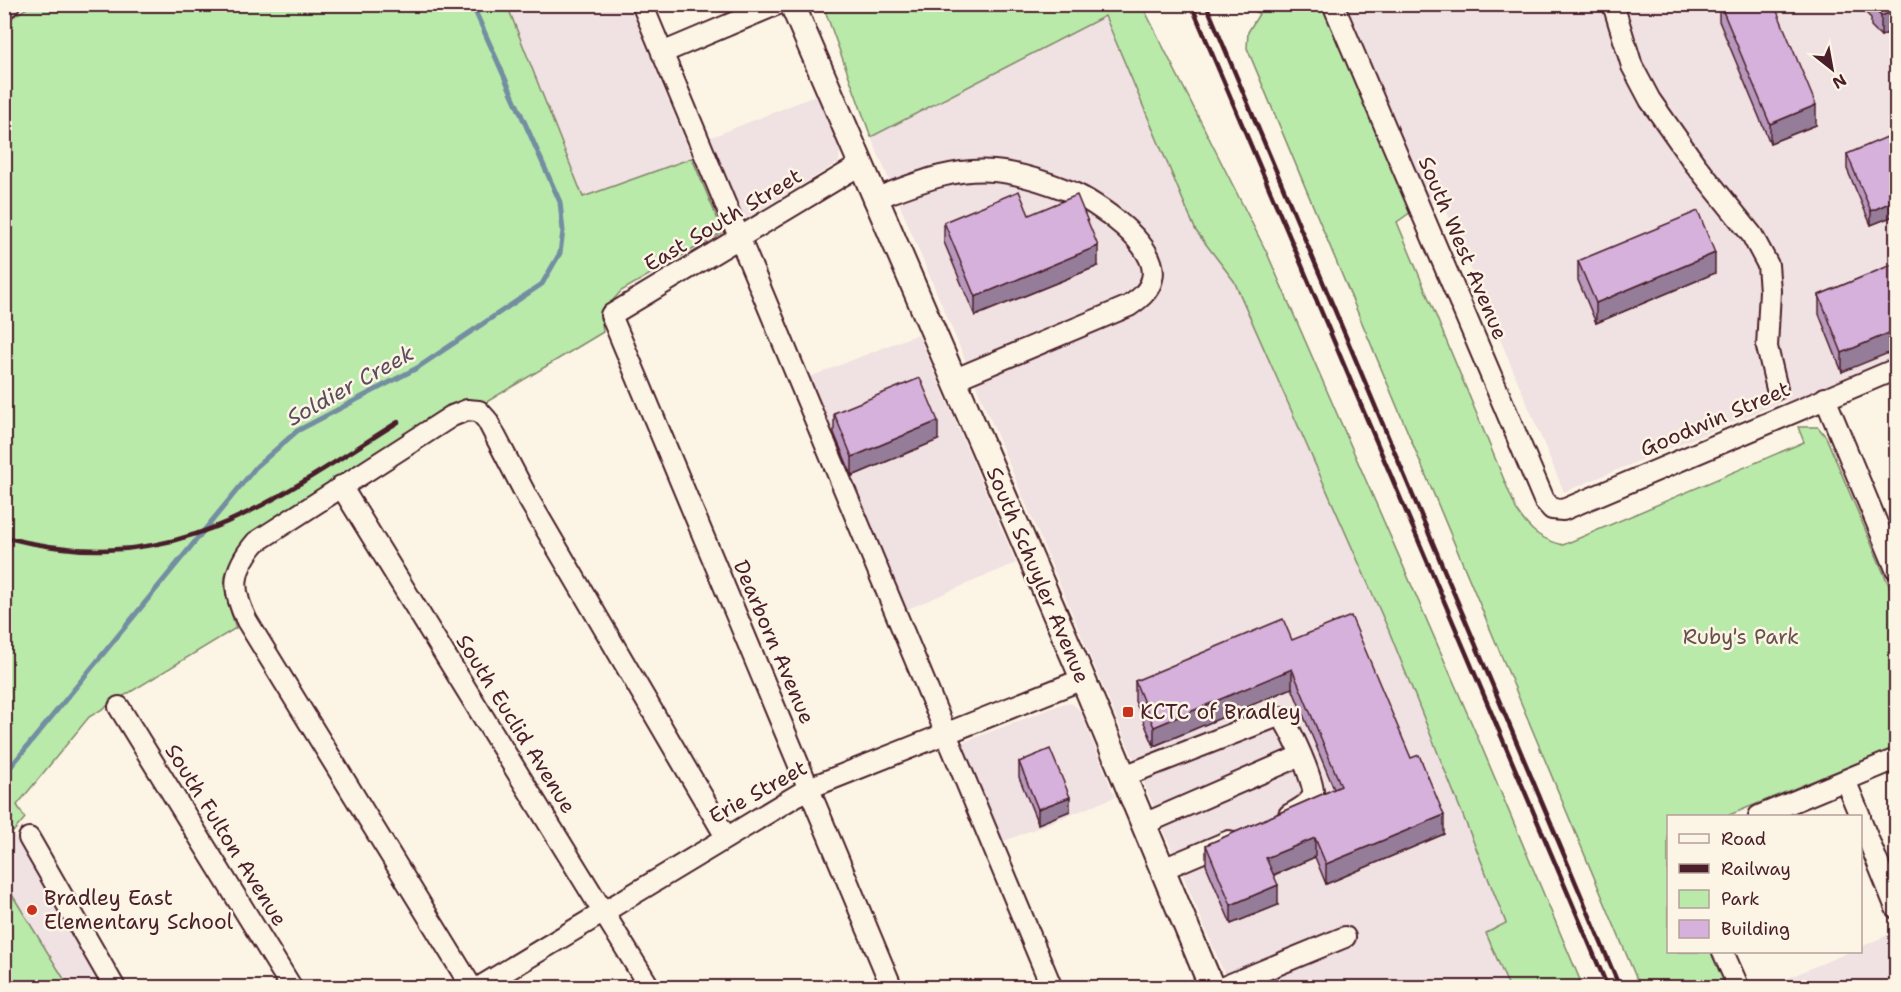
<svg xmlns="http://www.w3.org/2000/svg" width="1901" height="992" font-family="'Shantell Sans',sans-serif">
  <style>
    .built { fill: #f0e1e2 }
    .green { fill: #b9eaaa; stroke: #82846a; stroke-width: 1.5 }
    .lines { fill: none; stroke-linecap: round; stroke-linejoin: round }
    .stream { stroke: #738ea1; stroke-width: 5 }
    .minor-casing { stroke: #4a1f2b; stroke-width: 24 }
    .major-casing { stroke: #4a1f2b; stroke-width: 28 }
    .minor { stroke: #fcf5e5; stroke-width: 20 }
    .major { stroke: #fcf5e5; stroke-width: 24 }
    .rail { stroke: #4a1f2b; stroke-width: 4.5 }
    .wall { fill: #b798bc; stroke: #4a1f2b; stroke-width: 1.5 }
    .shaded-wall { fill: #957c99; stroke: #4a1f2b; stroke-width: 1.5 }
    .building { fill: #d5b1db; stroke: #4a1f2b; stroke-width: 1.5 }
    .poi-dot { fill: #c8321e; stroke: #fcf5e5; stroke-width: 2 }
    .labels { text-anchor: middle; stroke-width: 5; stroke-linejoin: round; paint-order: stroke }
    .street-label { font-size: 21px; fill: #4a1f2b; stroke: #fcf5e5 }
    .park-label { font-size: 21px; fill: #66524b; stroke: #fcf5e5 }
    .poi-label { font-size: 21px; fill: #4a1f2b; stroke: #fcf5e5; text-anchor: start }
    .water-label { font-size: 22px; font-style: italic; fill: #5b4d5c; stroke: #fcf5e5 }
  </style>
  <rect width="100%" height="100%" fill="#fcf5e5"/>
  <filter id="ink" filterUnits="userSpaceOnUse"><feTurbulence type="fractalNoise" baseFrequency=".0167" numOctaves="2"/><feDisplacementMap in="SourceGraphic" scale="12" xChannelSelector="R" yChannelSelector="G"/><feConvolveMatrix kernelMatrix="1 2 1 2 8 2 1 2 1" color-interpolation-filters="sRGB"/></filter>
  <g filter="url(#ink)">
    <path class="built" d="M 507,5 L 629,5 L 692,158 L 583,197 Z
      M 1347,5 L 1896,5 L 1896,361 L 1790,407 L 1786,400 L 1564,492 L 1442,200 L 1429,204 Z
      M 1105,15 L 1196,231 L 1234,281 L 1389,631 L 1506,923 L 1486,933 L 1509,987 L 1230,987 L 871,137 Z
      M 820,94 L 840,148 L 839,162 L 740,222 L 704,140 Z
      M 918,334 L 1016,563 L 889,617 L 792,384 Z
      M 1065,703 L 1073,704 L 1080,711 L 1115,797 L 987,848 L 946,749 Z
      M 6,822 L 108,987 L 5,987 Z
      M 1896,931 L 1896,987 L 1767,987 L 1849,952 L 1860,952 L 1861,947 Z"/>
    <path class="green" d="M 33,4 L 507,5 L 583,197 L 692,158 L 723,232 L 621,291 L 601,314 L 603,332 L 485,403 L 473,401 L 448,405 L 244,540 C 217,578 222,585 236,628 L 89,717 L 17,805 L 25,818 L 13,832 L 6,822 L 5,824 L 5,22 Z
      M 823,5 L 1142,5 L 1267,253 L 1475,731 L 1583,987 L 1509,987 L 1486,933 L 1506,923 L 1389,631 L 1234,281 L 1196,231 L 1105,16 L 871,137 Z
      M 1246,5 L 1324,5 L 1411,212 L 1397,222 L 1517,511 C 1530,531 1540,539 1563,545 L 1804,442 L 1798,427 L 1818,427 L 1826,437 L 1896,602 L 1896,747 L 1727,816 L 1668,816 L 1668,952 L 1715,952 L 1730,987 L 1640,987 L 1247,48 L 1248,32 L 1259,14 Z
      M 6,885 L 69,987 L 5,987 Z"/>
    <g class="lines">
      <path class="stream" d="M 4,775 L 256,467 L 297,431 L 417,368 L 542,284 L 560,253 L 563,231 L 560,202 L 472,4"/>
      <defs>
        <path id="minor" d="M 642,4 L 1052,988
          M 1333,4 L 1544,500 L 1552,509 L 1563,510 L 1896,369
          M 1613,4 L 1632,66 L 1650,100 L 1695,164 L 1752,235 L 1768,265 L 1770,291 L 1767,347 L 1777,389
          M 662,53 L 778,4
          M 860,165 L 611,315 L 892,988
          M 874,199 C 912,185 952,167 994,171 C 1018,173 1046,182 1069,191 C 1095,201 1161,246 1152,279 C 1149,292 1139,299 1129,306 L 953,380
          M 1825,398 L 1896,569
          M 341,486 L 650,988
          M 119,707 L 292,988
          M 1124,776 L 1273,718 L 1281,717 C 1289,724 1315,783 1313,794 C 1311,804 1297,810 1289,815
          M 1845,780 L 1860,816
          M 1759,816 L 1896,759
          M 1860,819 L 1896,908
          M 1144,824 L 1300,756
          M 29,838 L 115,988
          M 1163,869 L 1229,841
          M 1723,952 L 1739,988
          M 472,988 L 247,621 C 231,589 232,570 256,542 L 452,416 L 467,410 L 479,411 L 487,420 L 526,495 L 726,837
          M 478,988 L 809,788 L 1083,679
          M 1221,988 L 1345,937"/>
        <path id="major" d="M 792,4 L 1083,679 L 1212,988
          M 4,6 L 7,4"/>
      </defs>
      <use href="#minor" class="minor-casing"/>
      <use href="#major" class="major-casing"/>
      <use href="#minor" class="minor"/>
      <use href="#major" class="major"/>
      <path class="rail" d="M 1191,4 L 1608,988
        M 1206,4 L 1620,988
        M 4,537 C 172,581 264,506 398,422"/>
    </g>
    <path class="wall" d="M 1719,4 L 1774,4 L 1816,125 L 1770,143 L 1719,21 Z
      M 1857,4 L 1896,4 L 1896,29 L 1881,36 L 1871,26 L 1871,18 Z
      M 1847,154 L 1896,159 L 1896,215 L 1871,225 L 1847,169 Z
      M 944,222 L 1098,266 L 975,316 L 944,242 Z
      M 1578,261 L 1715,273 L 1596,323 L 1578,280 Z
      M 1896,263 L 1842,372 L 1819,314 L 1819,295 Z
      M 834,413 L 938,440 L 852,476 L 834,433 Z
      M 1292,640 L 1411,758 L 1444,834 L 1326,884 L 1315,857 L 1274,875 L 1278,905 L 1231,924 L 1206,865 L 1206,845 L 1334,789 L 1292,688 L 1154,746 L 1135,701 L 1135,681 Z
      M 1019,762 L 1070,811 L 1038,824 L 1019,777 Z"/>
    <path class="shaded-wall" d="M 1896,10 L 1896,29 L 1881,36 L 1881,16 Z
      M 1816,105 L 1816,125 L 1770,143 L 1770,124 Z
      M 1896,200 L 1896,215 L 1871,225 L 1871,211 Z
      M 1098,246 L 1098,266 L 975,316 L 975,297 Z
      M 1715,253 L 1715,273 L 1596,323 L 1596,303 Z
      M 1896,330 L 1896,350 L 1842,372 L 1842,353 Z
      M 938,421 L 938,440 L 852,476 L 852,457 Z
      M 1292,669 L 1292,688 L 1154,746 L 1154,727 Z
      M 1070,797 L 1070,811 L 1038,824 L 1038,809 Z
      M 1444,815 L 1444,834 L 1326,884 L 1326,864 Z
      M 1315,838 L 1315,857 L 1266,878 L 1266,858 Z
      M 1278,885 L 1278,905 L 1231,924 L 1231,905 Z"/>
    <path class="building" d="M 1720,4 L 1774,4 L 1816,105 L 1770,124 Z
      M 1876,4 L 1896,4 L 1896,10 L 1881,16 L 1871,6 Z
      M 1887,137 L 1896,159 L 1896,200 L 1871,211 L 1847,154 Z
      M 1019,191 L 1029,215 L 1077,195 L 1098,246 L 975,297 L 944,222 Z
      M 1698,211 L 1715,253 L 1596,303 L 1578,261 Z
      M 1896,263 L 1896,330 L 1842,353 L 1819,295 Z
      M 920,378 L 938,421 L 852,457 L 834,413 Z
      M 1351,616 L 1411,758 L 1419,755 L 1444,815 L 1326,864 L 1315,838 L 1266,858 L 1278,885 L 1231,905 L 1206,845 L 1341,786 L 1292,669 L 1154,727 L 1135,681 L 1283,619 L 1292,640 Z
      M 1050,749 L 1070,797 L 1038,809 L 1019,762 Z"/>
  </g>
  <g class="poi-dot">
    <rect x="1122" y="706" width="12" height="12" rx="3"/>
    <circle cx="32" cy="910" r="6"/>
  </g>
  <g class="labels">
    <g class="street-label">
      <text transform="translate(723 220) rotate(-31)" y="7">East South Street</text>
      <text transform="translate(1463 248) rotate(67)" y="7">South West Avenue</text>
      <text transform="translate(1715 419) rotate(-23)" y="7">Goodwin Street</text>
      <text transform="translate(1038 575) rotate(67)" y="7">South Schuyler Avenue</text>
      <text transform="translate(774 642) rotate(67)" y="7">Dearborn Avenue</text>
      <text transform="translate(516 724) rotate(58)" y="7">South Euclid Avenue</text>
      <text transform="translate(758 792) rotate(-29)" y="7">Erie Street</text>
      <text transform="translate(226 835) rotate(58)" y="7">South Fulton Avenue</text>
    </g>
    <g class="park-label">
      <text x="1741" y="644">Ruby's Park</text>
    </g>
    <g class="poi-label">
      <text x="1140" y="719">KCTC of Bradley</text>
      <text x="44" y="905">Bradley East<tspan x="44" dy="24">Elementary School</tspan></text>
    </g>
    <g class="water-label">
      <text transform="translate(350 385) rotate(-29)" y="8">Soldier Creek</text>
    </g>
  </g>
  <rect width="1901" height="992" fill="none" stroke="#fcf5e5" stroke-width="24"/>
  <rect x="12" y="12" width="1877" height="968" fill="none" stroke="#4a1f2b" stroke-width="2" filter="url(#ink)"/>
  <rect x="1667" y="815" width="195" height="138" fill="#fcf5e5" stroke="#b59f9b" stroke-width="1.5"/>
  <rect x="1679" y="834" width="30" height="9" fill="#fcf5e5" stroke="#b59f9b" stroke-width="1.5"/>
  <text x="1721" y="845" font-size="18" fill="#4a1f2b">Road</text>
  <rect x="1679" y="864" width="30" height="9" fill="#4a1f2b" stroke="#b59f9b" stroke-width="1.5"/>
  <text x="1721" y="875" font-size="18" fill="#4a1f2b">Railway</text>
  <rect x="1679" y="890" width="30" height="18" fill="#b9eaaa" stroke="#b59f9b" stroke-width="1.5"/>
  <text x="1721" y="905" font-size="18" fill="#4a1f2b">Park</text>
  <rect x="1679" y="920" width="30" height="18" fill="#d5b1db" stroke="#b59f9b" stroke-width="1.5"/>
  <text x="1721" y="935" font-size="18" fill="#4a1f2b">Building</text>
  <g transform="translate(1832 69) rotate(149)" stroke="#fcf5e5" stroke-width="4.5" paint-order="stroke">
  <path d="M0-4.5L10 22L0 15L-10 22Z" fill="#4a1f2b"/>
  <text y="-9" font-size="16" font-weight="bold" text-anchor="middle" fill="#4a1f2b">N</text>
  </g>
</svg>
